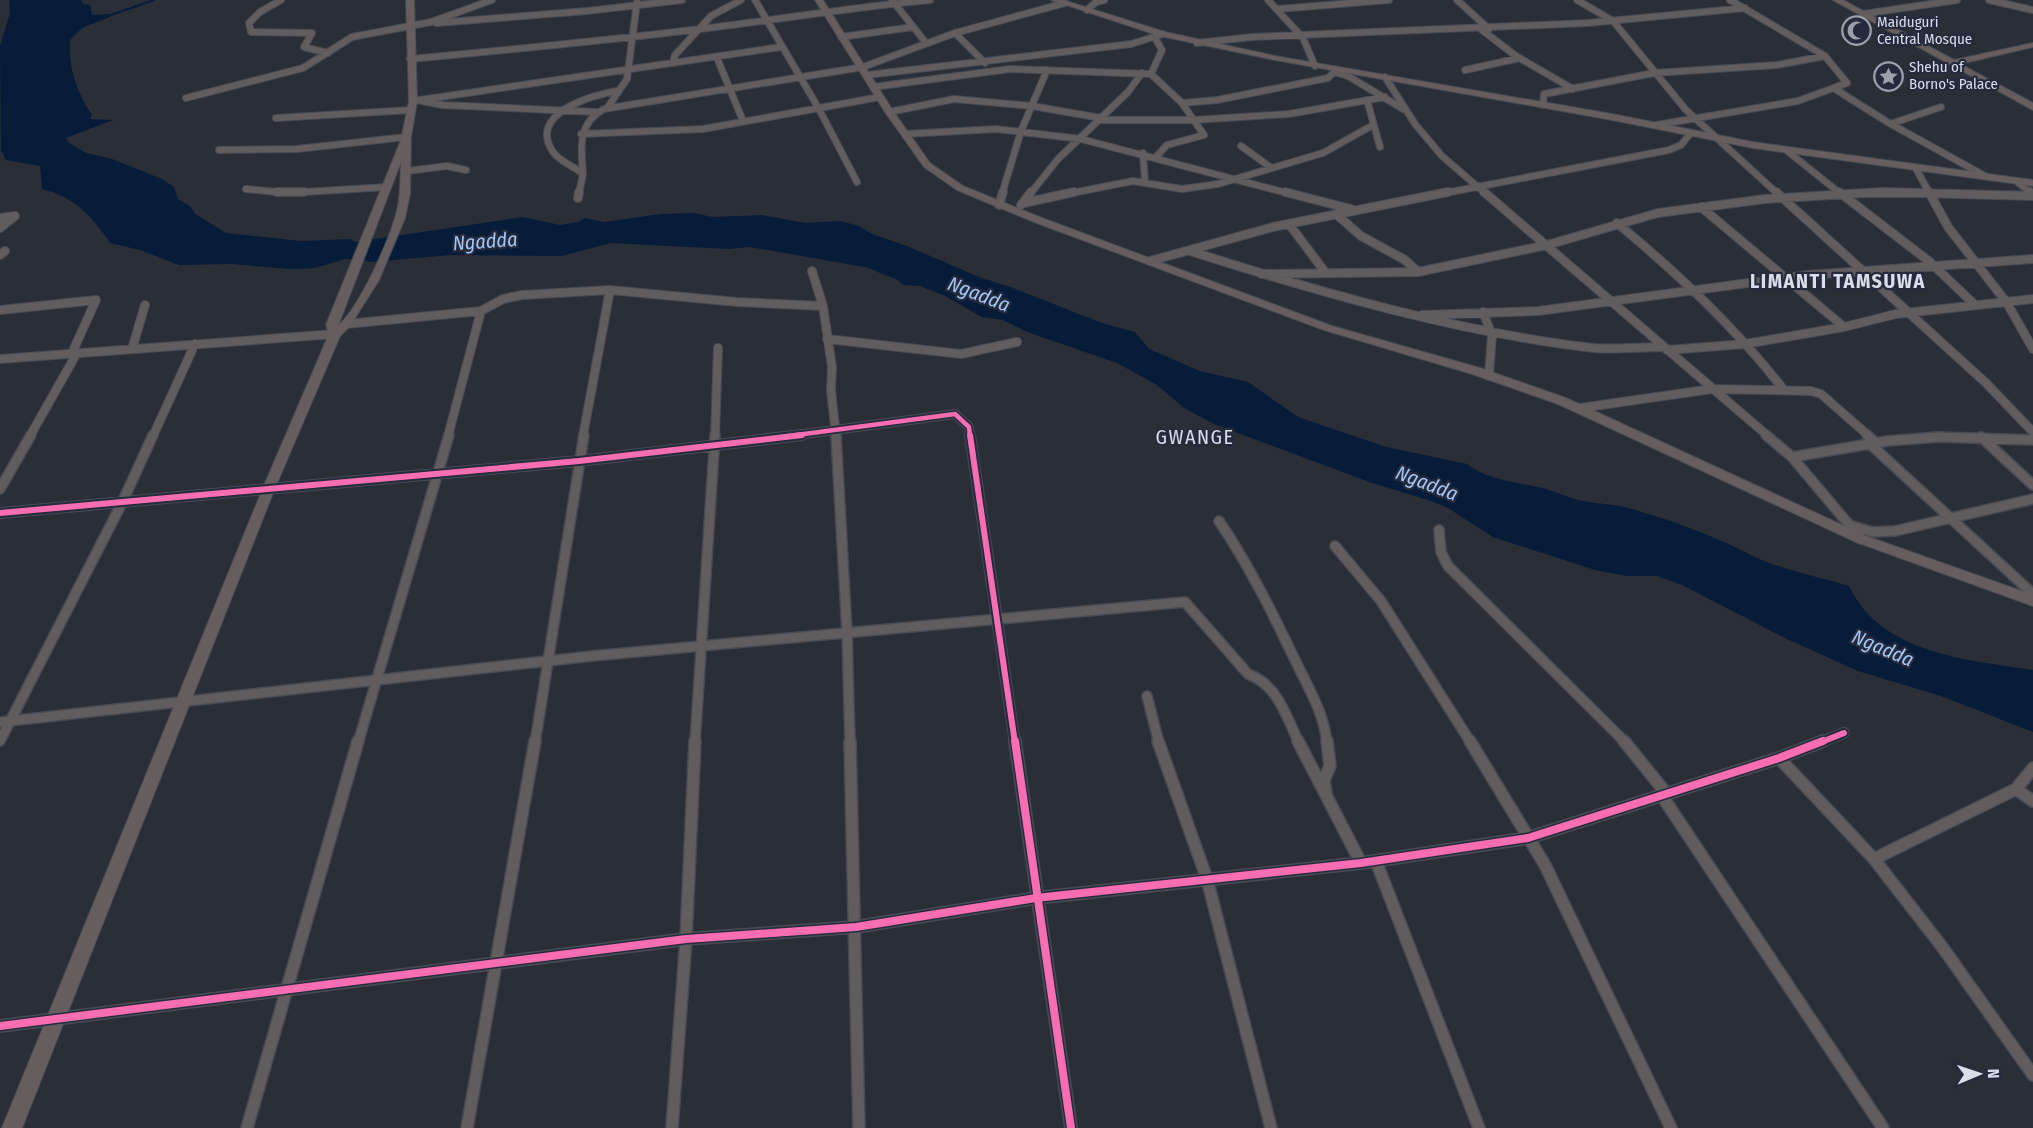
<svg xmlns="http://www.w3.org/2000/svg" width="2033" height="1128" font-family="'Fira Sans Condensed',sans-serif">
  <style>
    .water { fill: #061c39 }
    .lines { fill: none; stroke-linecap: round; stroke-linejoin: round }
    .stream { stroke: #061c39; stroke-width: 2 }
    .street-far3-casing { stroke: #474b53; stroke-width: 8 }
    .street-far2-casing { stroke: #474b53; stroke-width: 10 }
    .street-far1-casing { stroke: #474b53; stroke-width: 12 }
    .street-casing { stroke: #474b53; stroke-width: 14 }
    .secondary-casing { stroke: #474b53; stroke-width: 2 }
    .street-far3 { stroke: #615c5d; stroke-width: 6 }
    .street-far2 { stroke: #615c5d; stroke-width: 8 }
    .street-far1 { stroke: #615c5d; stroke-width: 9 }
    .street { stroke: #615c5d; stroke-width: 11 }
    .secondary { fill: #665e5e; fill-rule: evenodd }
    .cycleway-far2-casing { stroke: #252b3c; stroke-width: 8 }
    .cycleway-far1-casing { stroke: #252b3c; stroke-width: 10 }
    .cycleway-casing { stroke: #252b3c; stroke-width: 11 }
    .cycleway-far2 { stroke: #f96db3; stroke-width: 4.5 }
    .cycleway-far1 { stroke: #f96db3; stroke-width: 6 }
    .cycleway { stroke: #f96db3; stroke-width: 8 }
    .labels { text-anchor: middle; stroke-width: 4.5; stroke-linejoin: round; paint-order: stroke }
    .far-poi-label { font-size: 15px; fill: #dadee9; stroke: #252b3c; text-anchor: start }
    .water-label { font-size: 20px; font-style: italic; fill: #a3c7f8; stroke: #252b3c }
    .far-district-label { font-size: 20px; font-weight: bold; letter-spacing: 1.5px; fill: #dadee9; stroke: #252b3c }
    .neighbourhood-label { font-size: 20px; letter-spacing: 1.5px; fill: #dadee9; stroke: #252b3c }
  </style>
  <rect width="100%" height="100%" fill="#2a2e37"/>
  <path class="water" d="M 9,0 L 81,0 L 83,4 L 90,5 L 92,15 L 111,14 L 110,17 L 82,28 L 70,40 C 68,68 77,92 92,115 L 90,119 L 113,120 L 66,138 L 69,143 L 86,153 L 112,159 L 162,179 L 174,187 L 178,199 L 190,206 L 195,214 L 226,233 L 301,241 L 350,239 L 355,242 L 523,217 L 560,225 L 578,222 L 585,218 L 604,222 L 661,214 L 694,213 L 712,217 L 762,215 L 805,223 L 840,221 L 859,226 L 872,234 L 907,246 L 979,277 L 1013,288 L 1102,323 L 1135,332 L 1149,349 L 1200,371 L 1248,382 L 1298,417 L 1386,447 L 1467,464 C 1490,482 1522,482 1549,490 C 1562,494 1576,501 1589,502 C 1601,504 1612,504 1625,507 C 1669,519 1712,535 1753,556 C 1782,570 1817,576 1849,586 C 1881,654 1967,660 2033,670 L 2033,732 L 1941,696 L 1858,671 L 1787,639 L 1682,585 L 1657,576 L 1627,576 L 1595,570 L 1493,537 L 1448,508 L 1431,501 L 1369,482 L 1214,424 L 1184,408 L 1157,385 L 1117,363 L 1030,333 L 1003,320 L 982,317 L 945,296 L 920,286 L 903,285 L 898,280 L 865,267 L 750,247 L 728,249 L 611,243 L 562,256 L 451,255 L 369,262 L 361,259 L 345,259 L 315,268 L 291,269 L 231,264 L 179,265 L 140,250 L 110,243 C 92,216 75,197 42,189 L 40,166 L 6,160 L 1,150 L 0,46 L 10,13 Z"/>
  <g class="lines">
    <path class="stream" d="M 108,16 L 154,0"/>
    <defs>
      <path id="street-far3" d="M 281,0 L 260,12 L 249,23 L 251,32 L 312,33 L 304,47 L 328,53
        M 755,0 L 819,109 L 857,182
        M 892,0 L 926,43
        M 1268,0 L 1303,38 L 1315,66
        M 1457,0 L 1489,29
        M 1577,0 L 1613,21 L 1686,110 L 1778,194
        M 1989,0 L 2033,10
        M 1278,9 L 1389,0
        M 1087,10 L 1096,2 L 1104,0
        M 1863,14 L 1957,0
        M 436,23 L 587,11 L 682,0
        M 1482,30 L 1516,56 L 1573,89
        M 955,33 L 985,63
        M 841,37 L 913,27
        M 1197,43 L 1252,37 L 1588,23 L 1745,8
        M 717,58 L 743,121
        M 410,59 C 507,50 603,41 700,29 C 777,20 853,7 930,0
        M 673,63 L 675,55 L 711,16 L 741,0
        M 1335,69 L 1334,72 L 1348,76 L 1403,109
        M 1465,70 L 1520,58
        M 1151,74 L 1162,50 L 1155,38
        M 867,75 L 1131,44 L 1163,34
        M 1385,77 L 1415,124 L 1442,156 L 1486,194
        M 873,87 L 1010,69 L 1151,74 L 1182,103 L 1204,135 L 1167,145 L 1156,157
        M 1835,89 L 1889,123 L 1985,176
        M 186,98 L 303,68 L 352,37 L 431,22 L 492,0
        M 1367,100 L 1380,147
        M 413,101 L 781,47
        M 422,101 L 442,105 L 596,112
        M 1182,103 L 1217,100 L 1328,78 L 1334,72
        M 1543,105 L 1544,94 L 1654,73 L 1777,65 L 1825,56
        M 608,107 L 627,79 L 637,2
        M 889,112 L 954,99 L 1032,106 L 1101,118
        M 276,118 L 411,110
        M 1099,120 L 1194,120 L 1289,114 L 1385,97
        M 1893,123 L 1941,107
        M 1656,125 L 1798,101 L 1847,83 L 1825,56 L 1730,0
        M 581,134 L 703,129 L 880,97
        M 905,134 L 996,129 L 1081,139 L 1291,194
        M 1241,146 L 1270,167
        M 219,150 L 297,149 L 406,137
        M 1786,150 L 1841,194
        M 1143,153 L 1145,183
        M 1915,167 L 1930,194
        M 407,171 L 447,166 L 466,170
        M 583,174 C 581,147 577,124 604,109 L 863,67 L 955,33 L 1065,3
        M 2016,181 L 2032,194
        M 246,189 L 287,193 L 387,187
        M 579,194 L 583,174 C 574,166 560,162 553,152 C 527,114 591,95 617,91
        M 1002,194 L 1021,131 L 1047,70
        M 1030,194 L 1058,159 L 1128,92 L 1142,73
        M 1067,194 L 1133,181 L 1182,189 L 1218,184 L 1323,153 L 1373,125
        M 1440,194 L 1669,150 L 1681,145 L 1691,133
        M 1857,194 L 1939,194"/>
      <path id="street-far2" d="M 277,192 L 304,192
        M 1285,192 L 1351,209
        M 1484,192 L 1768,436
        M 1776,192 L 1986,383 L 2033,432
        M 1839,192 L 1930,262 L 1974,304
        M 1882,192 L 2033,196
        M 1929,192 L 1948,227 L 2007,303 L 2033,349
        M 2030,192 L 2033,194
        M 578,198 L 579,192
        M 1024,203 L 1074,192
        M 999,205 L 1003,192
        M 1021,205 L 1031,192
        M 1701,207 L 1844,327
        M 1336,214 L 1361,236 L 1405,260 L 1418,272
        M 0,218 L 15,216 L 0,228
        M 1617,223 C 1678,274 1735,327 1784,390
        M 1289,224 L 1325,272
        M 1190,251 C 1318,292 1461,333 1594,348 C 1617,350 1641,347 1663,347
        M 0,255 L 5,251
        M 1150,261 L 1273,227 L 1448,192
        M 812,271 L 823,306 L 832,367 L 831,390 L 836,436
        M 1261,274 L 1418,272 L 1547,245 L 1658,213 L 1765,199 L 1882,192
        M 0,310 L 96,300 L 72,353
        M 1483,312 L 1492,335 L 1489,376
        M 1422,315 L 1538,311 L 1808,275 L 2033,259
        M 346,324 L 481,311 L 503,299 L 522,295 L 610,290 L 737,302 L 823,306
        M 827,339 L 961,354 L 1017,342
        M 132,349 L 145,305
        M 1667,350 L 1745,344 L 1844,327 L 1896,314 L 2033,299
        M 0,359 L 335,334
        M 1580,408 L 1712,389 L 1811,391 L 1821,394 L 1869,436
        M 30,436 L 77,353
        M 153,436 L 195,344
        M 448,436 L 481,311
        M 583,436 L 610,290
        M 715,436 L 718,348
        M 789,436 L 955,414 L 969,427 L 970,436"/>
      <path id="street-far1" d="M 836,435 L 847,632 L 850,743
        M 970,435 L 1015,743
        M 1766,435 L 1792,457 L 1861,539
        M 1867,435 L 1876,443
        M 1981,437 L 2033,485
        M 1870,444 L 2033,594
        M 1792,457 L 1887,441 L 1938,437 L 2033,440
        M 0,489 L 31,435
        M 0,513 L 579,461 L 802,435
        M 1219,521 C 1249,565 1273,614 1296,662 C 1309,689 1324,713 1327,743
        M 1852,526 L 1872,532 L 1895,531 L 2033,499
        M 1439,530 L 1441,552 L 1448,566 L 1626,743
        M 1335,546 L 1381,601 L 1471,743
        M 1147,696 L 1159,743
        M 0,722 L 592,656 L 1185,602 L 1248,674 C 1278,685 1286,716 1299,743
        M 0,741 L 122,503 L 153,435
        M 358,743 L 449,435
        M 535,743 L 584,435
        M 695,743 L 715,435
        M 1819,743 L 1844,733"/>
      <path id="street" d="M 850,741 L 859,1128
        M 1015,741 L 1071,1128
        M 1158,741 L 1207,879 L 1271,1128
        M 1298,741 L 1361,863
        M 1470,741 L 1545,865 L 1671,1128
        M 1624,741 L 1666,793 L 1666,802 L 1883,1128
        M 1779,758 L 1874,859 L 1943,948 L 2033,1075
        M 2016,789 L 2033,801
        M 1326,793 L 1324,780 L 1330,766 L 1327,741
        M 1874,859 L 2016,789 L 2033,768
        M 1376,861 L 1479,1128
        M 0,1026 L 686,939 L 856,927 L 1036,898 L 1361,863 L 1528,838 L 1779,758 L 1823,741
        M 247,1128 L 358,741
        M 467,1128 L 535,741
        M 672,1128 L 686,939 L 695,741"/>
      <path id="secondary" d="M 406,0 L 414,0 L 417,101 L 411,137 L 410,194 L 405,218 L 379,280 L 350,326 L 340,336 L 275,488 L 22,1128 L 2,1128 L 263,488 L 329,334 L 326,325 L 401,140 L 409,101 ZM 401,162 C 400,181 401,200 395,218 C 386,247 360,306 338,326 Z
        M 815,0 L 823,0 L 893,111 L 930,163 L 963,186 L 1042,218 L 1332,326 L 1480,368 L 1566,398 L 1866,536 L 2033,595 L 2033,606 L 1856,542 L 1558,404 L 1472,374 L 1324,330 L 1034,222 L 957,190 L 924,167 L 885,112 Z
        M 1051,0 L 1063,0 L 1165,32 L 1275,56 L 1612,114 L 1753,142 L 2033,180 L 2033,186 L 1753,148 L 1612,120 L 1275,60 L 1160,36 Z
        M 1833,0 L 1843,0 L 1954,60 L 2033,43 L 2033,47 L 1960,64 L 2033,103 L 2033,110 Z"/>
    </defs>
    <use href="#street-far3" class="street-far3-casing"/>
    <use href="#street-far2" class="street-far2-casing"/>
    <use href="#street-far1" class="street-far1-casing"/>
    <use href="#street" class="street-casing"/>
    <use href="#secondary" class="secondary-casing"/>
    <use href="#street-far3" class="street-far3"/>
    <use href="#street-far2" class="street-far2"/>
    <use href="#street-far1" class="street-far1"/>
    <use href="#street" class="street"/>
    <use href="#secondary" class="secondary"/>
    <defs>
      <path id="cycleway-far2" d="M 789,436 L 955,414 L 969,427 L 970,436"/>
      <path id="cycleway-far1" d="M 970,435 L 1015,743
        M 0,513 L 579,461 L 802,435
        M 1819,743 L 1844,733"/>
      <path id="cycleway" d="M 1015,741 L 1071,1128
        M 0,1026 L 686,939 L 856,927 L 1036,898 L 1361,863 L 1528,838 L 1779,758 L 1823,741"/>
    </defs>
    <use href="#cycleway-far2" class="cycleway-far2-casing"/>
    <use href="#cycleway-far1" class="cycleway-far1-casing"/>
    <use href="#cycleway" class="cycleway-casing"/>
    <use href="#cycleway-far2" class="cycleway-far2"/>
    <use href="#cycleway-far1" class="cycleway-far1"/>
    <use href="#cycleway" class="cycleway"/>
  </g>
  <defs>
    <symbol id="mosque-ring" viewBox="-11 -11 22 22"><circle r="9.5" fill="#252b3c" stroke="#9ca0ab" stroke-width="1.5"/><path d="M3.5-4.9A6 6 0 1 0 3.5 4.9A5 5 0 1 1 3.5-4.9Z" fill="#9ca0ab"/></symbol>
    <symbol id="sight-ring" viewBox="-11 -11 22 22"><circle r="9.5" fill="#252b3c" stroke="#9ca0ab" stroke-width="1.5"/><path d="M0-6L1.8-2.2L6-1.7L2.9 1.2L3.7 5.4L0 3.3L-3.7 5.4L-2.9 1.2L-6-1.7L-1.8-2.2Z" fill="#9ca0ab"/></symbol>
  </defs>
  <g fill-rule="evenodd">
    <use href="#mosque-ring" x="1840" y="14" width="33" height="33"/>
    <use href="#sight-ring" x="1872" y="60" width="33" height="33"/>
  </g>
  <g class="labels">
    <g class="far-poi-label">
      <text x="1877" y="27">Maiduguri<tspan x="1877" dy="17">Central Mosque</tspan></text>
      <text x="1909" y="72">Shehu of<tspan x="1909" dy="17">Borno's Palace</tspan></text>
    </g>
    <g class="water-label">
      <text transform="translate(485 241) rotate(-4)" y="7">Ngadda</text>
      <text transform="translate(979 294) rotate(21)" y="7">Ngadda</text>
      <text transform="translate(1427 483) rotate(21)" y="7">Ngadda</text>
      <text transform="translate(1883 648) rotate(23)" y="7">Ngadda</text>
    </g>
    <g class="far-district-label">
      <text x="1838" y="288">LIMANTI TAMSUWA</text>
    </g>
    <g class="neighbourhood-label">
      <text x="1195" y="444">GWANGE</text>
    </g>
  </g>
  <g transform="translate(1979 1074) rotate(88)" stroke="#252b3c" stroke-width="4.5" paint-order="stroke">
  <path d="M0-4.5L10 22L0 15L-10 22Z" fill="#dadee9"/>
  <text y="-9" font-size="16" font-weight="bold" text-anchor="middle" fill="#dadee9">N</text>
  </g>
</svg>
